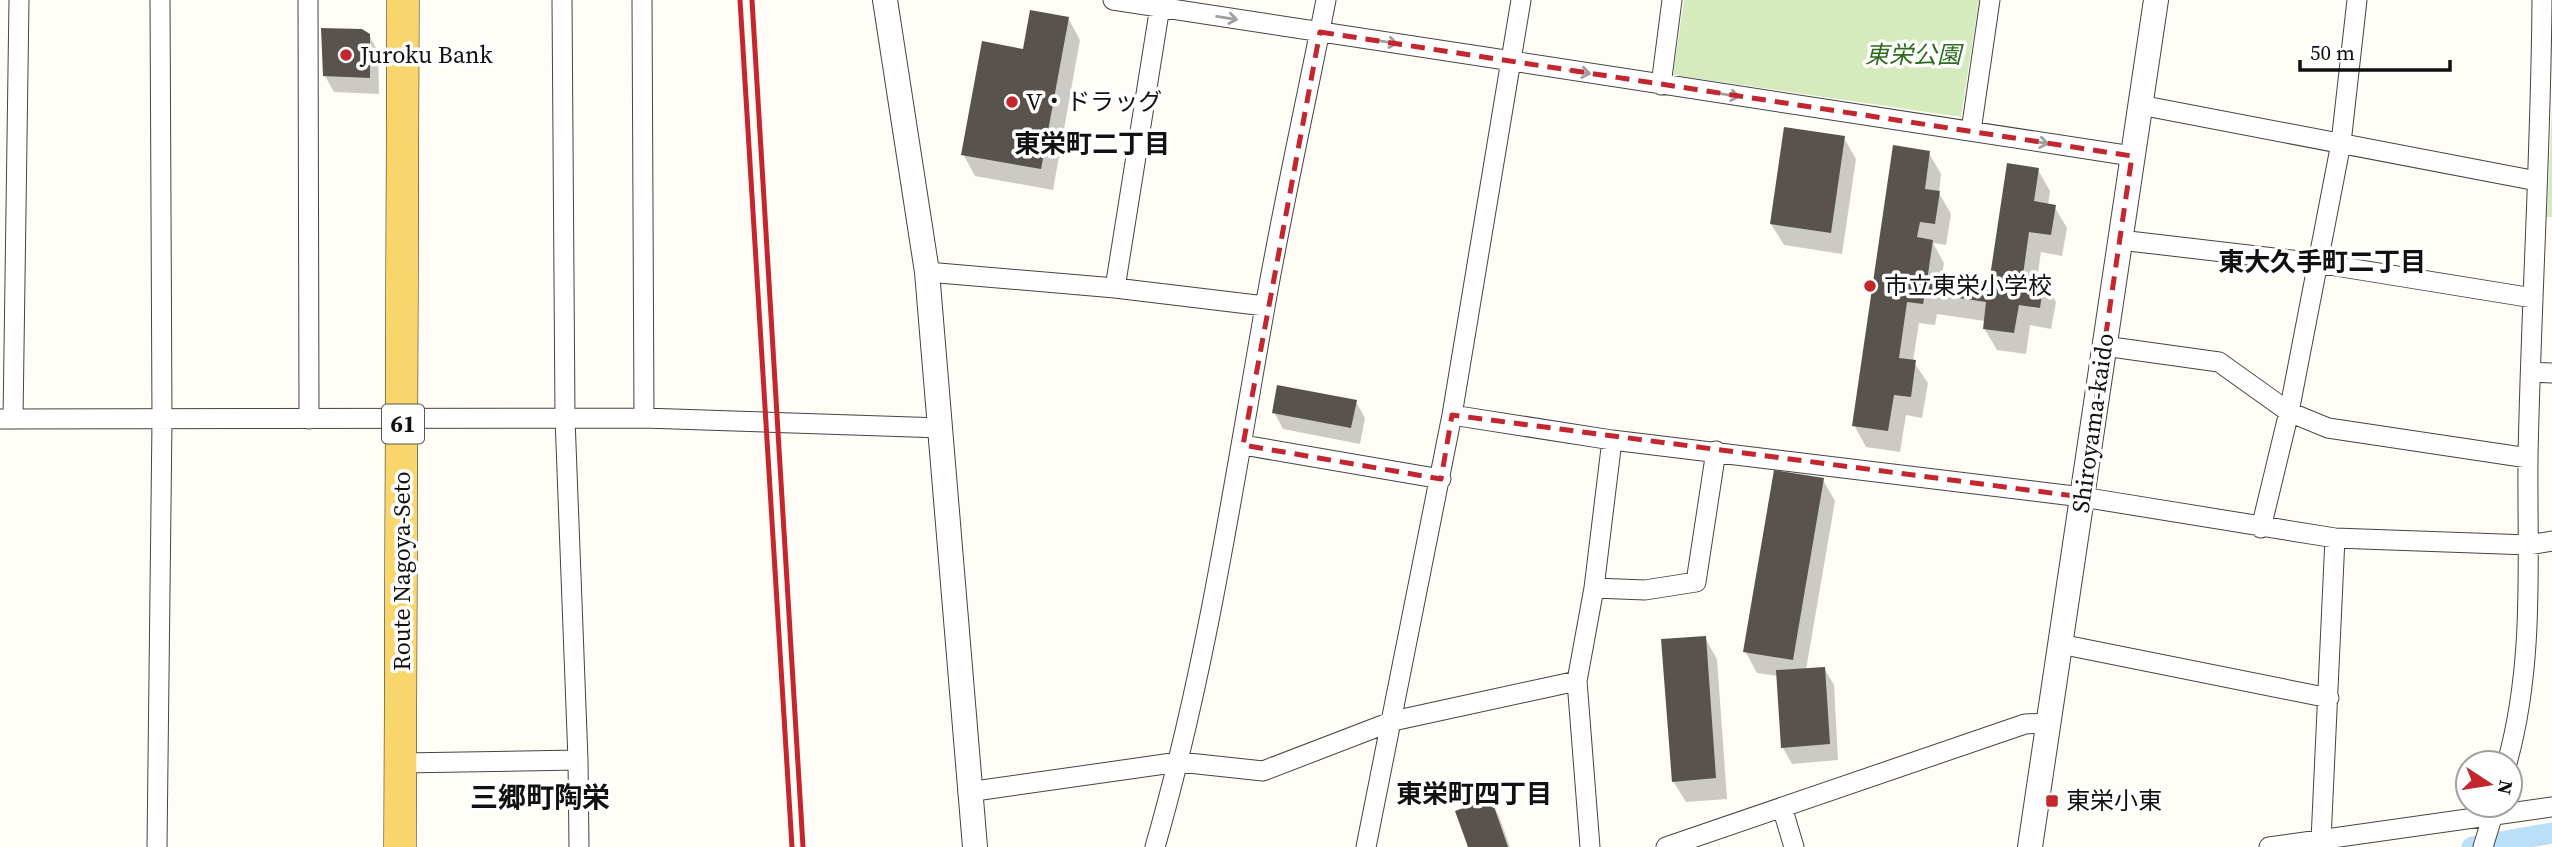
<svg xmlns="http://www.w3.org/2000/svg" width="2552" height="847" font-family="'Source Serif 4','Noto Sans JP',serif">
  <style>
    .green { fill: #d5ebbd }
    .shadow { fill: #0003 }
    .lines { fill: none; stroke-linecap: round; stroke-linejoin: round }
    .canal { stroke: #b9e0f7; stroke-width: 21 }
    .building { fill: #5a524d }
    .minor-casing { stroke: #444; stroke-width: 21 }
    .tertiary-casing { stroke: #444; stroke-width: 26 }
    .primary-casing { stroke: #222; stroke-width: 33 }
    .minor { stroke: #fff; stroke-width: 19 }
    .tertiary { stroke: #fff; stroke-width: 24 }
    .primary { stroke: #f9d66b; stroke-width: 32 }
    .rail { stroke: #c4262e; stroke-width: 5 }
    .oneway { stroke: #a0a0a0 }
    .marked { fill: none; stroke: #c4262e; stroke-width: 5; stroke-dasharray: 14 9; stroke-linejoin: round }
    .poi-dot { fill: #c4262e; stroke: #fff; stroke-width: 2.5 }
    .labels { text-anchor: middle; stroke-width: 7; stroke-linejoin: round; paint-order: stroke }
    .shield { fill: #fff; stroke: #585858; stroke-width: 2 }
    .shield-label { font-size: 23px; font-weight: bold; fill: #111 }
    .poi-label { font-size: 24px; fill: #111; stroke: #fff; text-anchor: start }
    .park-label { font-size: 24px; font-style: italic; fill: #2f6b1f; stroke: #fff }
    .street-label { font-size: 24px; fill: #111; stroke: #fff }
    .neighbourhood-label { font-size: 26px; font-weight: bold; fill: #111; stroke: #fff }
    .quarter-label { font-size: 28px; font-weight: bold; fill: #111; stroke: #fff }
  </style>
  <rect width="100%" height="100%" fill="#fffdf5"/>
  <path class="green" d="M 1684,0 L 1979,0 L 1961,117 L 1673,75 Z
    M 2552,109 L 2552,217 L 2547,217 Z"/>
  <path class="shadow" d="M 1068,18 L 1080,40 L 1053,190 L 975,176 L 963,154 L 1024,51 Z
    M 369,35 L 378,52 L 379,94 L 334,92 L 325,76 Z
    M 1844,138 L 1856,159 L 1842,254 L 1784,245 L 1771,224 Z
    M 1929,153 L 1941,174 L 1939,193 L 1951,214 L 1946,245 L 1933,243 L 1944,263 L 1941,285 L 1990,292 L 2038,170 L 2050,191 L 2048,205 L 2054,206 L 2067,228 L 2062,256 L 2041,252 L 2037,279 L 2043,280 L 2056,302 L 2051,329 L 2030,325 L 2026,354 L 1997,350 L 1984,328 L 1985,321 L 1937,314 L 1935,325 L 1919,323 L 1913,361 L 1928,383 L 1922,418 L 1906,415 L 1900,452 L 1866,447 L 1854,425 Z
    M 1356,402 L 1365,418 L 1360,444 L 1283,429 L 1274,412 Z
    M 1823,480 L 1835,501 L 1806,670 L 1824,668 L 1834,685 L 1838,760 L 1792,764 L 1783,748 L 1778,676 L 1757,673 L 1745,651 Z
    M 1705,638 L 1717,659 L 1727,799 L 1686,802 L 1673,781 Z
    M 1490,800 L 1499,816 L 1510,847 L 1470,847 Z"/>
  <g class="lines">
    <path class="canal" d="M 2472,847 L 2552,833"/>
  </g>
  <path class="building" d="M 1030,10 L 1069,17 L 1041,169 L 961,155 L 982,41 L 1023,49 Z
    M 321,28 L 362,29 L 370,34 L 370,78 L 323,76 Z
    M 1784,127 L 1845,136 L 1831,233 L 1770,224 Z
    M 1893,145 L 1930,151 L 1925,189 L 1940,191 L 1935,224 L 1920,222 L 1917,237 L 1933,240 L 1927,281 L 1988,290 L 2007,163 L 2039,168 L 2034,201 L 2056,205 L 2051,235 L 2029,232 L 2023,275 L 2044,279 L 2040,308 L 2019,305 L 2014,333 L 1983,329 L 1986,302 L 1925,293 L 1923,304 L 1907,302 L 1899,358 L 1916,360 L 1911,397 L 1894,395 L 1888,431 L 1852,426 Z
    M 1277,385 L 1357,400 L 1351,428 L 1272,413 Z
    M 1774,470 L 1824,478 L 1793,660 L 1743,652 Z
    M 1706,636 L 1716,778 L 1672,782 L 1661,639 Z
    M 1825,667 L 1830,744 L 1781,748 L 1776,670 Z
    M 1491,798 L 1508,847 L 1468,847 L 1455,811 Z"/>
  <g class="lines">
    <defs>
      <path id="minor" d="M 308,0 L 309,419
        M 562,0 L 565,418 L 578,760 L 579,847
        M 642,0 L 644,418
        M 1113,0 L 2132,156
        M 1661,85 L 1672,0
        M 2140,105 L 2537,181
        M 1971,131 L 1990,0
        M 2120,240 L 2317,263 L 2533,298
        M 927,272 L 1115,288 L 1265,306
        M 1115,288 L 1161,0
        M 2104,346 L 2219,362 L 2289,412 L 2328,428 L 2528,458
        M 2531,372 L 2552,373
        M 1452,415 L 1612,440 L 2082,497 L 2335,538 L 2529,545 L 2552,541
        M 0,419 L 644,418 L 942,428
        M 13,419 L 19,0
        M 1243,445 L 1441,479
        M 2261,528 L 2289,412 L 2341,143 L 2357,0
        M 1594,588 L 1645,590 L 1696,582 L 1716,451
        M 2060,644 L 2329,698
        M 401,763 L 578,760
        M 2507,763 C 2535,663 2527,559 2528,457 C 2531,304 2541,152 2542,0
        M 968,792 L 1179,762 L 1263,771 L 1393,721 L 1577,681
        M 1782,807 L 1794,847
        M 2321,840 L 2335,538
        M 157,847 L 162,420 L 160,0
        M 1155,847 C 1206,670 1233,488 1265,307 C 1283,204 1306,102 1326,0
        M 1366,847 L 1452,415 L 1521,0
        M 1590,847 L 1577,681 L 1594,588 L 1612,440
        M 1666,847 L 2025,724 L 2048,723
        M 2269,847 L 2552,807
        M 2483,847 L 2495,808"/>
      <path id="tertiary" d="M 885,0 L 927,272 L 975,847
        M 2030,847 L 2156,0"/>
      <path id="primary" d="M 400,847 L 403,0"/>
    </defs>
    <use href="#minor" class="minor-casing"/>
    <use href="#tertiary" class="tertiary-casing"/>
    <use href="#primary" class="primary-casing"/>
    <use href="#minor" class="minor"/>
    <use href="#tertiary" class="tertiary"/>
    <use href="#primary" class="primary"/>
    <path class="rail" d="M 740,0 L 792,847
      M 752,0 L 803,847"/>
  </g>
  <defs><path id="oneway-shaft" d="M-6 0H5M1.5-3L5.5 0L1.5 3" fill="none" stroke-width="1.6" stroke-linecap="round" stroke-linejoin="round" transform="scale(1.75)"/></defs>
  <g class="oneway">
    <use href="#oneway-shaft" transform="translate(1227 18) rotate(9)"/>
    <use href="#oneway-shaft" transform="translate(1387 42) rotate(9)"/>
    <use href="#oneway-shaft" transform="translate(1580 72) rotate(9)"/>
    <use href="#oneway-shaft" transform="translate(1729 95) rotate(9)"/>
    <use href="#oneway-shaft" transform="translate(2038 142) rotate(9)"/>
  </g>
  <path class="marked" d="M 1320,32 L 2132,156 L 2082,497 L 1452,415 L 1441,479 L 1243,445 Z"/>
  <g class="poi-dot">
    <circle cx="346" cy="55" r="7"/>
    <circle cx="1012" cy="102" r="7"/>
    <circle cx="1870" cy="286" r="7"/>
    <rect x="2045" y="794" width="14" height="14" rx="3.5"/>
  </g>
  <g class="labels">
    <rect class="shield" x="382" y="404.5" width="42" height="39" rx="5"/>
    <g class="shield-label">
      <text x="403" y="432">61</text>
    </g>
    <g class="poi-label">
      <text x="360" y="63">Juroku Bank</text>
      <text x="1026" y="110">V・ドラッグ</text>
      <text x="1884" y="294">市立東栄小学校</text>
      <text x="2066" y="809">東栄小東</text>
    </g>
    <g class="park-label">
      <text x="1913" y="63">東栄公園</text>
    </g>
    <g class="street-label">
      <text transform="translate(2093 423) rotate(-82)" y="8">Shiroyama-kaido</text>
      <text transform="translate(402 571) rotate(-90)" y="8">Route Nagoya-Seto</text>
    </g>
    <g class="neighbourhood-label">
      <text x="1092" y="153">東栄町二丁目</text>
      <text x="2322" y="271">東大久手町二丁目</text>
      <text x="1474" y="803">東栄町四丁目</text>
    </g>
    <g class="quarter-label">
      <text x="540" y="807">三郷町陶栄</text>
    </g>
  </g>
  <g transform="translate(2489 784) rotate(102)"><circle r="33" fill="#ffffff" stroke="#a0a0a0" stroke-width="2"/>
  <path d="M0-5L12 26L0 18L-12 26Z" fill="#c4262e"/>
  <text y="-10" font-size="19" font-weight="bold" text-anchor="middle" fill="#111111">N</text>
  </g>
  <path d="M2300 60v10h150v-10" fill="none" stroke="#111111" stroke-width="3.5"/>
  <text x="2310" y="60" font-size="21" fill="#111111" stroke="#ffffff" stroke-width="5" paint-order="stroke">50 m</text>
</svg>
